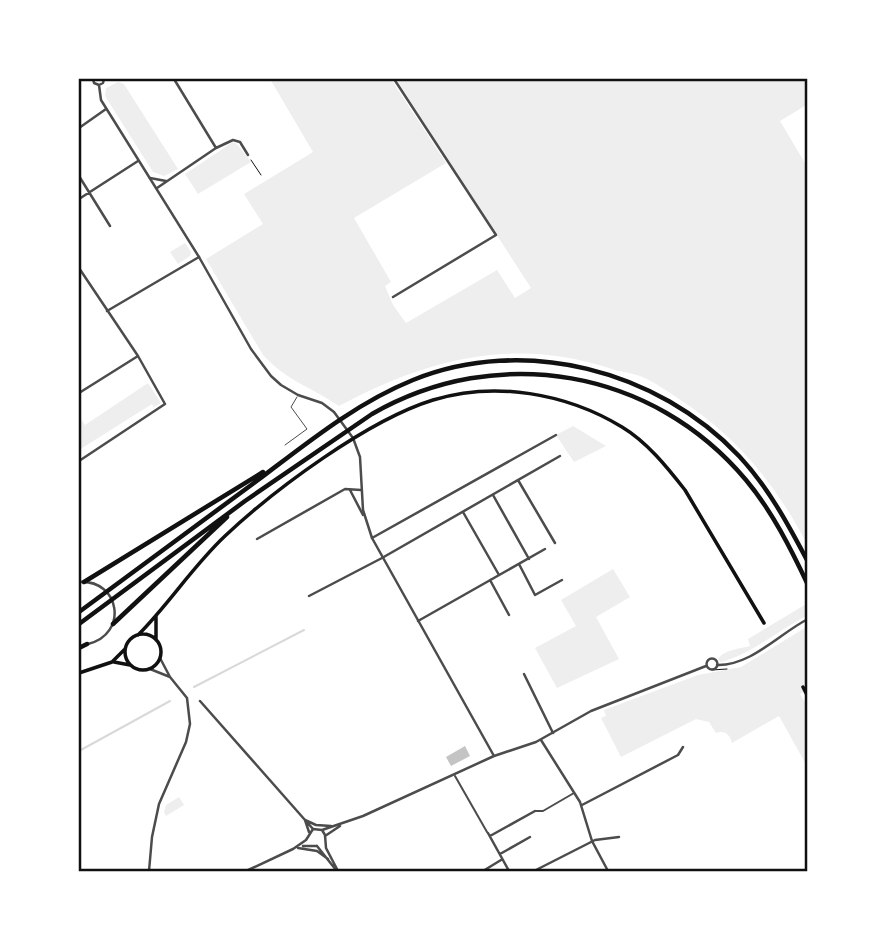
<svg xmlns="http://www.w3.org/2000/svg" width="887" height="950" font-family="Mulish,sans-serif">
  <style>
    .green { fill: #eee }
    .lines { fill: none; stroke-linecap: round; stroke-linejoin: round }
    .stream { stroke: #d9d9d9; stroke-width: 2 }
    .building { fill: #c4c4c4 }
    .path { stroke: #111; stroke-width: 1 }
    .service { stroke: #4c4c4c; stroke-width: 1 }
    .pedestrian { stroke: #4c4c4c; stroke-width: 2 }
    .minor { stroke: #4c4c4c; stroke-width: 2.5 }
    .tertiary { stroke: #4c4c4c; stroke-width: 2.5 }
    .secondary { stroke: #111; stroke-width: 3.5 }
    .motorway { stroke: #111; stroke-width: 4.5 }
    .neatline { fill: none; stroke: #111; stroke-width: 2.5 }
  </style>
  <rect width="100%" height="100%" fill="#fff"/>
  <path class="green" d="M 270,79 L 391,79 L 446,163 L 354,218 L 391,282 L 385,286 L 393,305 L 406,323 L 497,270 L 515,298 L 531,288 L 396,79 L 805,79 L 808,84 L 808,104 L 780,121 L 808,168 L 808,546 C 775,483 737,436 676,397 C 664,389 653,381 640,376 C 629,372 619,372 609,368 C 511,337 427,359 339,406 C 310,386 288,382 263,355 L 206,259 L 263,224 L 244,194 L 313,152 Z
    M 118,82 L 124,84 L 178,169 L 164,176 L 153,172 L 105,96 L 106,88 Z
    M 233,142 L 238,145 L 251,162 L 198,194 L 185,174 Z
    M 185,243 L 191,252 L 190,256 L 178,264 L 170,252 Z
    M 148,383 L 161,403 L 154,407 L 152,404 L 79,450 L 79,416 L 85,425 Z
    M 573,426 L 606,446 L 574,462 L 556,435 Z
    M 613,569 L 630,597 L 596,617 L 619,659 L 557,688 L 535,648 L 576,626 L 561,600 Z
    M 808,603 L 808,615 C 778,630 754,653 721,662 L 718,660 C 722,650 739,649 750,646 L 748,639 Z
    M 808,626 L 808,689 L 800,694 L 808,707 L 808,768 L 779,716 L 732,743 C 730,735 725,730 716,733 L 709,722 L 696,719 L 621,757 L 601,718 L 606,716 L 604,710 L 698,675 L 741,667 Z
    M 179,797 L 184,805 L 166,816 L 164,812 L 166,805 Z"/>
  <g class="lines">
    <path class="stream" d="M 194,687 L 304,630
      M 79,751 L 170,701"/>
  </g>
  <path class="building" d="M 465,746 L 470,756 L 451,766 L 446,757 Z"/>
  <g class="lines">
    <path class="path" d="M 251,160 L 261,175
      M 712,670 L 727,669"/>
    <path class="service" d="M 285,445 L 307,429 L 291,407 L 297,397"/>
    <path class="pedestrian" d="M 455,776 L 487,832
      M 535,811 L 543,811 L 574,793"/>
    <path class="minor" d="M 121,79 L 123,79
      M 174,79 L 216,148
      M 79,128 L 106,109
      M 79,176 L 110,226
      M 150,178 L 166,181
      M 157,188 L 216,148 L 233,140 L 240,142 L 248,155
      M 79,199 L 138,161
      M 79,268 L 138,356 L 165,404 L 79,461
      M 393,297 L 496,235 L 394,79
      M 107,311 L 199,257
      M 79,393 L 138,356
      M 518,480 L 555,543
      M 350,490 L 363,515
      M 493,495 L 529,559
      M 463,512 L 499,575
      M 372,538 L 556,435
      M 257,539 L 345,489 L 361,490
      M 519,564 L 535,595 L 562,580
      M 490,580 L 509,615
      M 309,596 L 382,558 L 560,456
      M 418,621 L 545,549
      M 524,674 L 553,733
      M 200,701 L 305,820 L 316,825 L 331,826
      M 541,740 L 580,802 L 592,841 L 608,871
      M 582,805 L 678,755 L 683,747
      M 309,832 L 305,820 L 313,829
      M 488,833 L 509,871
      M 490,836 L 535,811
      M 500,854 L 530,837
      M 483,871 L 501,860
      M 534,871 L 595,840 L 619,837"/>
    <path class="tertiary" d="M 93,79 L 94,83 L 99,85
      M 99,85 L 101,100 L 199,257 L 251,349 L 271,376 L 281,385 L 298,395 L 322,403 L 334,412 L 353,438 L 360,457 L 363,510 L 372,538 L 494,756
      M 99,85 L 103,83 L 104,79
      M 79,582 C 120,579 129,634 88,644
      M706.5 664a5.5 5.5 0 1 1 11 0a5.5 5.5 0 1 1-11 0Z
      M 717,665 C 751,666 780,633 808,619
      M 150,669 L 170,677
      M 322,830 L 325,835 L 326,848 L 338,871
      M 325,836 L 340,826
      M 303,846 L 317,846
      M 317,846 L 336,870
      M 298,848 L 317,851 L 328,859
      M 149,871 L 152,837 L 159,804 L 186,742 L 190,724 L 187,698 L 170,677 L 160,658
      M 246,871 L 293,849 L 306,840 L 313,829 L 322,830 L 363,816 L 494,756 L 536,742 L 591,711 L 706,666"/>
    <path class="secondary" d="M125 652a18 18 0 1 1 36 0a18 18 0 1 1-36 0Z
      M 138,635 C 169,604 193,566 225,536 C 275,489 368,420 433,400 C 495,381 566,393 622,427 C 647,442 667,467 685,490 L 764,623
      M 156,640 L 156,616
      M 114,662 L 130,665
      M 79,673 L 112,662 L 125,649
      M 803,687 L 808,697"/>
    <path class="motorway" d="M 84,582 L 263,472
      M 79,612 C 139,568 198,524 258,480 C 307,443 356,403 413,380 C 524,335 658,370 739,456 C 768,487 788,524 808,562
      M 79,624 L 245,501 L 372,414 C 498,342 653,369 746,480 C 772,511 791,549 808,585
      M 113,624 L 227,517
      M 79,648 L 87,644"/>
  </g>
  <rect width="887" height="950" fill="none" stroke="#ffffff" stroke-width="161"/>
  <rect x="80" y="80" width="726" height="790" class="neatline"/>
</svg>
